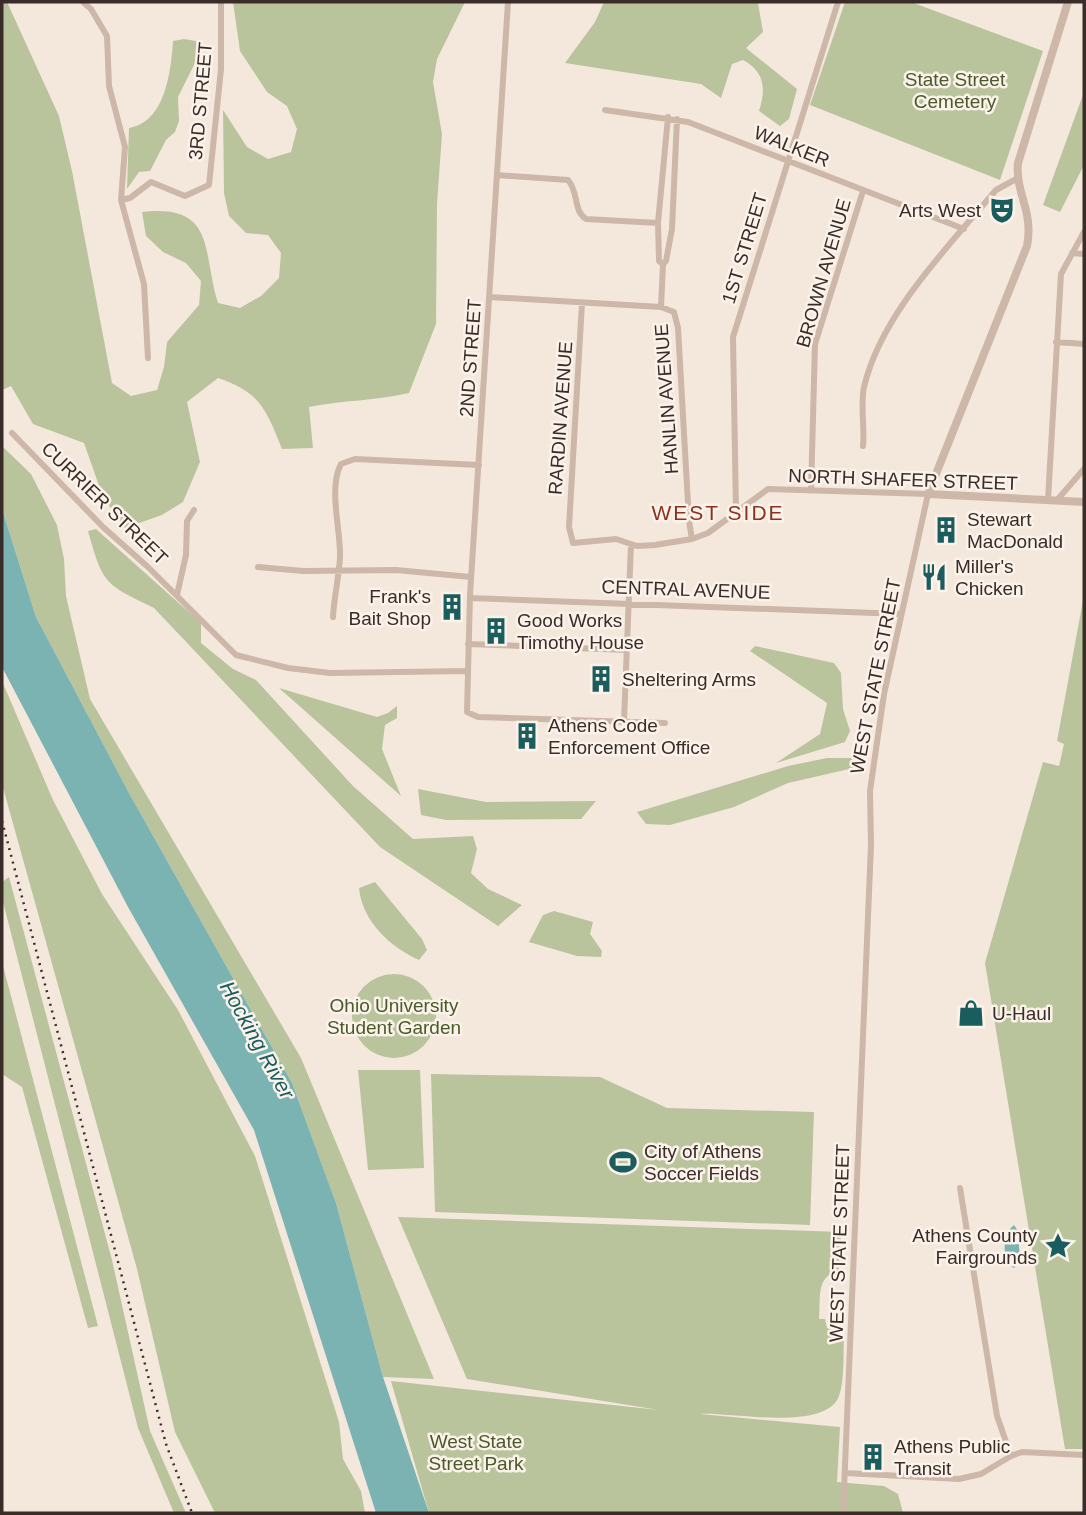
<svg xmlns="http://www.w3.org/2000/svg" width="1086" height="1515" font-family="Arial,sans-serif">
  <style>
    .green { fill: #b9c49c }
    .water { fill: #7ab3b2 }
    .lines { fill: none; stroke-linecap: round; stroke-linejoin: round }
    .minor { stroke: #cdb7a8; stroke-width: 6 }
    .tertiary { stroke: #cdb7a8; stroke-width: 8 }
    .rail { stroke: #3a2d29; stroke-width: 2.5; stroke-dasharray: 2 5; stroke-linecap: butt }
    .labels { text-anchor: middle; stroke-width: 5; stroke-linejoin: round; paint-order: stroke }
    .park-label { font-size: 19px; fill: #4b5a2b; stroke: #fbf2ea }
    .street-label { font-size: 19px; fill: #3a2d29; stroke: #fbf2ea }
    .poi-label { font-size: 19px; fill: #3a2d29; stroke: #fbf2ea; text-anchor: start }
    .neighbourhood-label { font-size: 21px; letter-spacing: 2px; fill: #8e311c; stroke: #fbf2ea }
    .water-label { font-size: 21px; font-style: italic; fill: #1b5d5e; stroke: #fbf2ea }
  </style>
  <rect width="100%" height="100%" fill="#f4e8dd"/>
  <path class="green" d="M 2,2 L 7,2 L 59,116 L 72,171 L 112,383 L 131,396 L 157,390 L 164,367 L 167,342 L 199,305 L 201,281 L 186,263 L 163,252 L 146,236 L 142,212 C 217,203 202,253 218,303 L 240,308 L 261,296 L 279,278 L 281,253 L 268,235 L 246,233 L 229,216 L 224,193 L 223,110 L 247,147 L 268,159 L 291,152 L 297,129 L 287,106 L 267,92 L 240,51 L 233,2 L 465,2 L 437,59 L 433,82 L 442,134 L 437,204 L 436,324 L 409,393 C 376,401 343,400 309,407 L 313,448 L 282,449 C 266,409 260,392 218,378 L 187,402 L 200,462 L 183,502 L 162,515 L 125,528 L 103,497 L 84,443 L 33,424 L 11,386 L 2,390 Z
    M 604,2 L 758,3 L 763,32 L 746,48 L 797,89 L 789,119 L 780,126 L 759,111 C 766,89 765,72 743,60 L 732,64 L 721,98 L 701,84 L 565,63 L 595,22 Z
    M 845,2 L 911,2 L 1043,51 L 1000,180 L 810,105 Z
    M 184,39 L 196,41 L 200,53 L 178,97 L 179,121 L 175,132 L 166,140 L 150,171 L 139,172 L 127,189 L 129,128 C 165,122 171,72 173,41 Z
    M 1084,92 L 1084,165 L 1060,212 L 1043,205 Z
    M 2,446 L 31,474 L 57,525 L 64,559 L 66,596 L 90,699 L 301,1058 L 434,1379 L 383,1377 L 336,1203 L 292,1083 L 129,793 L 36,617 L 2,509 Z
    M 96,529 L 201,623 L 201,643 L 233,669 L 256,680 L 353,786 L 413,839 L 473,836 L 477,849 L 471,873 L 488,889 L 522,905 L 498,926 L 380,847 L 154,608 C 105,584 103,585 88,531 Z
    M 1084,595 L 1084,1449 L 1065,1449 L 985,963 L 1043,762 L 1059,766 L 1064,744 L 1057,741 Z
    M 755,646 L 834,663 L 841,673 L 843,709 L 850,731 L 845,742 L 776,763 L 820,734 L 827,703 L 750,651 Z
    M 2,681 L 53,800 L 102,894 L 178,1010 L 255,1156 L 339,1422 L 343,1459 L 361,1491 L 365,1513 L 215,1513 L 175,1432 L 137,1269 L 2,784 Z
    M 279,688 L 377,717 L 388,713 L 397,706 L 397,718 L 385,725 L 382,749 L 401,796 Z
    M 827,758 L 851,758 L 858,767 L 788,783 L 734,807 L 670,825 L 646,824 L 637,812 L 788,766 Z
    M 418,789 L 486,802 L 596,801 L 581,819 L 446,820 L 421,815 Z
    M 9,877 L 112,1260 L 150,1431 L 186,1513 L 174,1513 L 138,1428 L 2,898 L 2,882 Z
    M 375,882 L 422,939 L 427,950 L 419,960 C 390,947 362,921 359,888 Z
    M 554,911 L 593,922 L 590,934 L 602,951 L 601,957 L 577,956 L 529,942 L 543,915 Z
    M 2,962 L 98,1326 L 88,1328 L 22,1087 L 2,1074 Z
    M352 1016a42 42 0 1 1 84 0a42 42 0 1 1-84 0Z
    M 358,1070 L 420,1070 L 424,1168 L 368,1170 Z
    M 431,1074 L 600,1077 L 667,1108 L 814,1112 L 810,1225 L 435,1212 Z
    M 398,1217 L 841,1232 L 839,1271 C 815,1276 821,1299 819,1319 L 825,1319 L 827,1328 L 844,1336 C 843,1354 845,1379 839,1396 C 826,1432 731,1412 700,1414 L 840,1427 L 837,1482 L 884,1486 L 898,1494 L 903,1513 L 429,1513 L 391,1381 L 659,1410 L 467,1379 Z"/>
  <path class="water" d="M 2,509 L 36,617 L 129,793 L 292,1083 L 336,1203 L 383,1377 L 429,1513 L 376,1513 L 254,1130 L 128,907 L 2,667 Z
    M 1014,1225 L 1018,1231 L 1020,1261 L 1014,1268 C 1001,1260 1002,1234 1014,1225 Z"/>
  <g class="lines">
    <path class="minor" d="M 83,2 L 91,9 L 107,36 L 109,86 L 125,147 L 121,200 L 144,284 L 148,358
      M 508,2 L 470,595 L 467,712 L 478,717 L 665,723
      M 605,110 L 688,122 L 964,229
      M 497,175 L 568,180 C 579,192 573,211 586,219 L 658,223
      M 121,200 L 130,198 L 151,182 L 185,196 L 209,185 L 221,69 L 221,2
      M 1072,253 L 1084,254
      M 663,264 L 659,261 L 658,223 L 668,117
      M 489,297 L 661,307 L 674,312 L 678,328 L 689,521 L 692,539
      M 582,303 L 569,527 L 573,543 L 616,539 L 637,546 L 655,545 L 692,539 L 708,533 L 768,489 L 928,494 L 884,694 L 870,791 L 871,845 L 843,1513
      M 661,307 L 663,264 L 666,261 L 672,229 L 677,119
      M 1056,342 L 1084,344
      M 12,433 L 103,527 L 148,567 L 236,655 L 288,668 L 330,673 L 467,671
      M 863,446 C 865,427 860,406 864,387 C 881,314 949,246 996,190 L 1018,178
      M 811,491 L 815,344 L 863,191
      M 1048,500 L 1061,274 L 1084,232
      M 1057,500 L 1084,469
      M 736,512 L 733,337 L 838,2
      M 258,567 L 303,571 L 396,570 L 471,577
      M 177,595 L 186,555 L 187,521 L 194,510
      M 470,598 L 901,614
      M 333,617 C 334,597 339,577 340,557 C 341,531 328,488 341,464 L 355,459 L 479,465
      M 468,644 L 627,650
      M 624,721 L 631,544
      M 960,1188 L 997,1416 L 1011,1456
      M 845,1473 L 959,1479 L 981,1474 L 1011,1456 L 1022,1452 L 1084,1455"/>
    <path class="tertiary" d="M 1068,2 L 1018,163 C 1015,193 1034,211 1027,246 L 928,494 L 1084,502"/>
    <path class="rail" d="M 2,821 L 166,1444 L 192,1513"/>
  </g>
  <defs>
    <symbol id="theatre-bare" viewBox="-9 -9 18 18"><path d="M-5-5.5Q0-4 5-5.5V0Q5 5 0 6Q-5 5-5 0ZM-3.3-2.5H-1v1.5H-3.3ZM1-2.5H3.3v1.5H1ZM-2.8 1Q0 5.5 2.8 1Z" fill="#1b5d5e" stroke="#fbf2ea" stroke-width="2.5" paint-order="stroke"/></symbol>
    <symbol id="building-bare" viewBox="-9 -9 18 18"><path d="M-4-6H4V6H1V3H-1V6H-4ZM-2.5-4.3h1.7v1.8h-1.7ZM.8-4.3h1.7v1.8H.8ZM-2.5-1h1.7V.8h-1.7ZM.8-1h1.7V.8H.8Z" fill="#1b5d5e" stroke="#fbf2ea" stroke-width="2.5" paint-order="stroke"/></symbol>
    <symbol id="restaurant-bare" viewBox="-9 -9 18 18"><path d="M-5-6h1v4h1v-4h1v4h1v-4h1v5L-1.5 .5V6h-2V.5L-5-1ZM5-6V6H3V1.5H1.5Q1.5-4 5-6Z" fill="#1b5d5e" stroke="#fbf2ea" stroke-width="2.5" paint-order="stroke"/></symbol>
    <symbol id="shop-bare" viewBox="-9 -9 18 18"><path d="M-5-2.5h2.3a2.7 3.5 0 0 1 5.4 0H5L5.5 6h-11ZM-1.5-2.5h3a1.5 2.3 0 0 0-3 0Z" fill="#1b5d5e" stroke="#fbf2ea" stroke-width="2.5" paint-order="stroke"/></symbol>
    <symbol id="stadium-bare" viewBox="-9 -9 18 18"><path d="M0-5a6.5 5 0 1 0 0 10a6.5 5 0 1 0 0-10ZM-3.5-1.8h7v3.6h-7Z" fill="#1b5d5e" stroke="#fbf2ea" stroke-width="2.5" paint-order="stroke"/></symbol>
    <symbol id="sight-bare" viewBox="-9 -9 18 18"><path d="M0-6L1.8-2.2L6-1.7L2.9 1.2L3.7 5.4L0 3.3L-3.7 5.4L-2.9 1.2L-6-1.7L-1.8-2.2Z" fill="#1b5d5e" stroke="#fbf2ea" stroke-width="2.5" paint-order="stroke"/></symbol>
  </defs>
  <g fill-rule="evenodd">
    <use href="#theatre-bare" x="983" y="191" width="38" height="38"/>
    <use href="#building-bare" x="927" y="511" width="38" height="38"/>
    <use href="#restaurant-bare" x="915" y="558" width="38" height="38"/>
    <use href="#building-bare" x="433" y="588" width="38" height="38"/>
    <use href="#building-bare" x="477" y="612" width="38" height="38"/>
    <use href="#building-bare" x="582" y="660" width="38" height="38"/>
    <use href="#building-bare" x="508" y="717" width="38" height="38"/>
    <use href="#shop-bare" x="952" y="994" width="38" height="38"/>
    <use href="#stadium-bare" x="604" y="1143" width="38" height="38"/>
    <use href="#sight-bare" x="1039" y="1227" width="38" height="38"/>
    <use href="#building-bare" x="854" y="1438" width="38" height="38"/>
  </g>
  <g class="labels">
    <g class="park-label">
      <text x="955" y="86">State Street<tspan x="955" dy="22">Cemetery</tspan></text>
      <text x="394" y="1012">Ohio University<tspan x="394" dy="22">Student Garden</tspan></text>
      <text x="476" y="1448">West State<tspan x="476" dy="22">Street Park</tspan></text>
    </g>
    <g class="street-label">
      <text transform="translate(200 101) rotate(-85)" y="7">3RD STREET</text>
      <text transform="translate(792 146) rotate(22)" y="7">WALKER</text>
      <text transform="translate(744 248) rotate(-73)" y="7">1ST STREET</text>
      <text transform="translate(823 273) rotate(-74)" y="7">BROWN AVENUE</text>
      <text transform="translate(470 358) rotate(-86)" y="7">2ND STREET</text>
      <text transform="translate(666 399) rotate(-94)" y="7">HANLIN AVENUE</text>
      <text transform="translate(560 418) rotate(-86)" y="7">RARDIN AVENUE</text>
      <text transform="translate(903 479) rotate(2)" y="7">NORTH SHAFER STREET</text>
      <text transform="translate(105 503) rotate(44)" y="7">CURRIER STREET</text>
      <text transform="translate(686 589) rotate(2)" y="7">CENTRAL AVENUE</text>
      <text transform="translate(875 676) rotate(-79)" y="7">WEST STATE STREET</text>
      <text transform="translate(839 1243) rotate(-88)" y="7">WEST STATE STREET</text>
    </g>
    <g class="poi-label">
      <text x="981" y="217" text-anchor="end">Arts West</text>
      <text x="967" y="526">Stewart<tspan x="967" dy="22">MacDonald</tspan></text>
      <text x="955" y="573">Miller's<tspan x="955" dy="22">Chicken</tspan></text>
      <text x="431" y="603" text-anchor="end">Frank's<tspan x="431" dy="22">Bait Shop</tspan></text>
      <text x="517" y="627">Good Works<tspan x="517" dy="22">Timothy House</tspan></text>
      <text x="622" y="686">Sheltering Arms</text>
      <text x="548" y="732">Athens Code<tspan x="548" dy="22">Enforcement Office</tspan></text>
      <text x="992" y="1020">U-Haul</text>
      <text x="644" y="1158">City of Athens<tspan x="644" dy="22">Soccer Fields</tspan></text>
      <text x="1037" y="1242" text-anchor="end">Athens County<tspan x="1037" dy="22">Fairgrounds</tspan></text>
      <text x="894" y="1453">Athens Public<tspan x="894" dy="22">Transit</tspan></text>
    </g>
    <g class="neighbourhood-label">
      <text x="718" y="520">WEST SIDE</text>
    </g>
    <g class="water-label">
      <text transform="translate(257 1040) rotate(61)" y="7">Hocking River</text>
    </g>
  </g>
  <rect width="1086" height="1515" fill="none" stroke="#3a2d29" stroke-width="7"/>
</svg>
